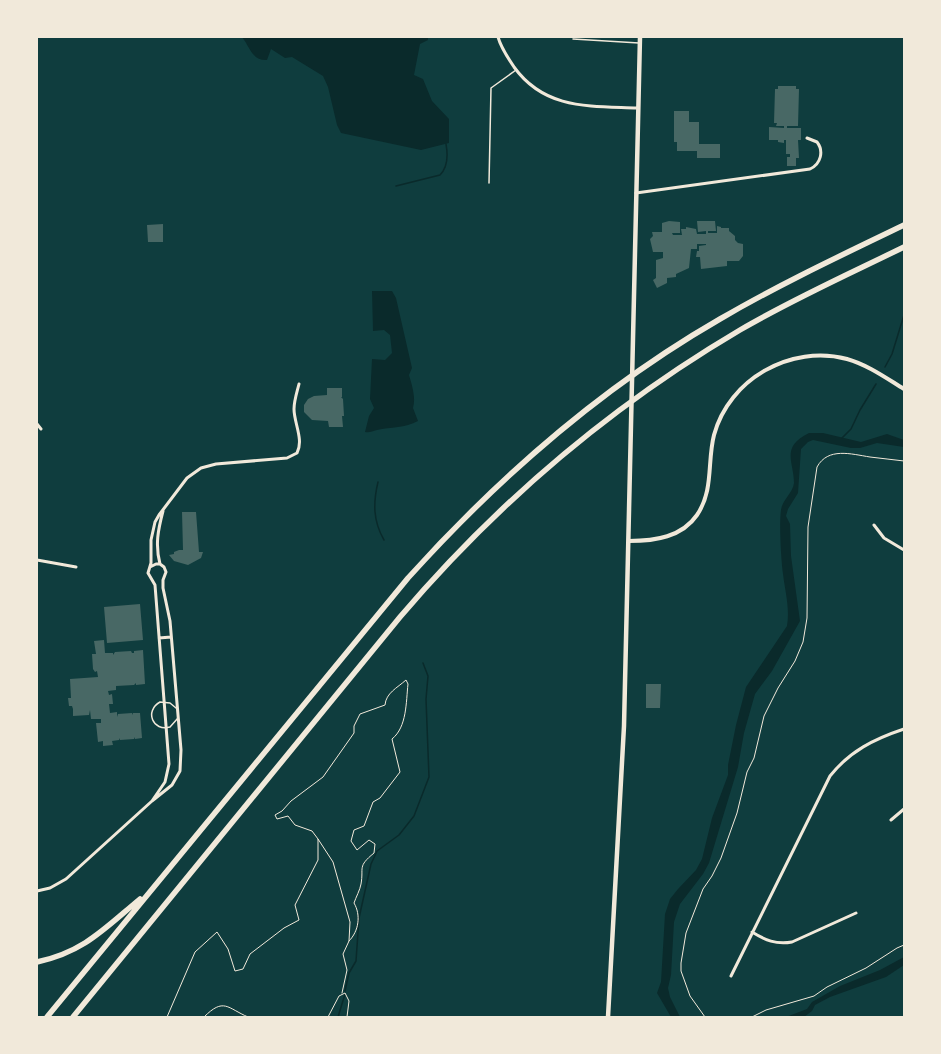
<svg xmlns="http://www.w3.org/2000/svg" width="941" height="1054" font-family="'PT Serif',serif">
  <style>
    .water { fill: #0a2a2b }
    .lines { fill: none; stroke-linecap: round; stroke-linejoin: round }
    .stream { stroke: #0a2a2b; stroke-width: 1.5 }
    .building { fill: #486865 }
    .path { stroke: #f1e9da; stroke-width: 1 }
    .service { stroke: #f1e9da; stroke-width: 1.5 }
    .minor { stroke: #f1e9da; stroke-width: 3 }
    .tertiary { stroke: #f1e9da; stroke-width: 4 }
    .secondary { stroke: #f1e9da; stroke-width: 4.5 }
    .motorway { stroke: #f1e9da; stroke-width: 5.5 }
  </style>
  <rect width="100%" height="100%" fill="#0f3d3e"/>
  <path class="water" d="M 242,37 L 428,37 L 428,40 L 420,44 L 414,75 L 423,79 L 432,101 L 449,119 L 449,143 L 421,150 L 341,133 L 337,125 L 328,87 L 323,76 L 292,57 L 285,58 L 271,49 L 267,60 C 252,61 250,47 242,37 Z
    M 372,291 L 392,291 L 396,298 L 412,368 L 409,375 C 412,385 416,398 413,408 L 418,421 C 405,428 391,427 377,430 C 372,431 370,433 365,432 L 369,416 L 374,408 L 370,399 L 372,359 L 385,360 L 392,353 L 390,335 L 384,330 L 373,331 Z
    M 809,433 L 823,433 L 861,442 L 887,434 L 904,440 L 904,447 L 877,443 L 860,448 L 851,448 L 813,440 L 808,442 L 801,449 L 798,493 L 788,509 L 786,516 L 790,524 L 791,556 L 800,621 L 772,671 L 755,694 L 744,733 L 738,767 L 709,863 L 703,874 L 680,904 L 674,922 L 671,975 L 668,988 L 670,997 L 680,1017 L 671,1017 L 657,993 L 661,982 L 665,914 L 670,899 L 678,889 L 696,870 L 702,859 L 712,818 L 728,775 L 728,765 L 736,725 L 746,687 L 787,626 C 790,608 785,591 783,574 C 781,559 779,524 781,510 C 782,500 793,493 794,483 C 794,462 780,447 809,433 Z
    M 904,957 L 904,965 L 886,977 L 830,997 L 815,1005 L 812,1011 L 804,1017 L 786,1017 L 807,1009 L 812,1002 L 840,986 L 880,970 Z"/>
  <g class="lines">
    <path class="stream" d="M 396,186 L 440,175 C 448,167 448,155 446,144
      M 885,367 L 892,354 L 904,315
      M 842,438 L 851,429 L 860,410 L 876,384
      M 378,482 C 373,503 373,521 384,540
      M 345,991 L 349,973 L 356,961 L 359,918 L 371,864 L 377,851 L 399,835 L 414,816 L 429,777 L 426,699 L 428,676 L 423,663
      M 338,1017 L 345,994"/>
  </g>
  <path class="building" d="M 778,86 L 796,86 L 796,89 L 799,89 L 798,126 L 787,126 L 787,128 L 801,128 L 801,140 L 798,140 L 799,158 L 796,158 L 796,166 L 787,166 L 787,157 L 790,157 L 790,154 L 786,154 L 786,140 L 784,140 L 784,143 L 778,142 L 778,140 L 769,140 L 769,127 L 784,128 L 784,126 L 776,126 L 777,123 L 774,123 L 775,89 L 778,89 Z
    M 674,111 L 689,111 L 689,122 L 699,122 L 699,144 L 720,144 L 720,158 L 697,158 L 697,151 L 677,151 L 677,142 L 674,142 Z
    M 669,221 L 680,222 L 680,233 L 672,233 L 673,235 L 682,235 L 681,229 L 686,229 L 686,227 L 696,229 L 697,234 L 706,234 L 706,231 L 698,232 L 697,221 L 715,221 L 716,231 L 708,231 L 708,233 L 717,233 L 717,226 L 721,227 L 721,228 L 729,228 L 729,231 L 735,236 L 735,240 L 738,243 L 743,244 L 743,256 L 739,261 L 727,261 L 727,266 L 701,269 L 700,257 L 696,257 L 697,251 L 699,251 L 699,246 L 706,245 L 706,244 L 697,244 L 697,249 L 691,249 L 689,268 L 676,274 L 676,277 L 667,278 L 667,283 L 657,288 L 653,280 L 656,278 L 656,260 L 663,258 L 663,252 L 653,252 L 650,239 L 653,236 L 652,232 L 662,232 L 662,223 Z
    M 163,224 L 163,242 L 148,242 L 147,225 Z
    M 327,388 L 342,388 L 342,397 L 341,397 L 343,399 L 344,416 L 342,416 L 343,427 L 329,427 L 328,421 L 312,420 L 304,412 L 304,405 L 308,399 L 314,396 L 327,395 Z
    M 182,512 L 196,512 L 199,552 L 203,552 L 201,558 L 188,565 L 174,561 L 169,555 L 174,554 L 174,552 L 179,550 L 183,550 Z
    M 140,604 L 143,640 L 107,643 L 104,607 Z
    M 104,640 L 105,653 L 113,653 L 113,655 L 115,652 L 131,651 L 132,653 L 134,653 L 134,651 L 143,650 L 145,684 L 136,685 L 136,683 L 134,685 L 116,686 L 116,690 L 108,691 L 109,695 L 112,694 L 113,704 L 109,704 L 110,713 L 117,712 L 117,717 L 118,714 L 132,713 L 133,715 L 133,713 L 140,713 L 142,738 L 135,739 L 134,737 L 134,739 L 120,740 L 119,738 L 119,740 L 112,741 L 113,745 L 103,746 L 103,741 L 98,742 L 96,723 L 101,723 L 101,719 L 91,719 L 90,710 L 89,715 L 73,716 L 73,709 L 72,706 L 69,706 L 68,698 L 71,698 L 70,679 L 98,677 L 97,671 L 95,672 L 93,669 L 92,654 L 96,654 L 94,641 Z
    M 646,684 L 661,684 L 660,708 L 646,708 Z"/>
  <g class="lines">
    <path class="path" d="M 318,839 L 312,831 L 295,825 L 288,816 L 277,819 L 275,815 L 282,811 L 291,801 L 323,777 L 354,733 L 354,726 L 360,714 L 385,705 C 386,693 397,688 406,680 L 408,684 C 406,702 407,727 392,739 L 400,772 L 380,798 L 373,802 L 364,826 L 354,830 L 351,841 L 357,850 L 369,840 L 375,844 L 374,853 C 357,867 364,867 361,884 C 360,890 356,897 354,903 C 361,915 359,931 349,941
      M 167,1017 L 195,952 L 217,932 L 228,949 L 235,971 L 243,969 L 250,954 L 284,928 L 299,920 L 295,905 L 318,860 L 318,839 L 333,862 L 350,922 L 349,941 L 343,954 L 347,970 L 342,993
      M 204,1017 C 224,997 227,1008 248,1017
      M 328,1017 L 339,996 L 345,993 L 349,1001 L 347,1017
      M 705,1017 L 690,996 L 681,971 L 681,963 L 686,933 L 703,889 L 712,876 L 721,858 L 737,813 L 747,772 L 754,758 L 764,716 L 778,688 L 795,661 L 803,642 L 807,618 L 808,527 L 817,467 C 828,447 851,454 870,457 C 881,458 893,460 904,461
      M 752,1017 L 766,1010 L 814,996 L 827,987 L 866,968 L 897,948 L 904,945"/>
    <path class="service" d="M 573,39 L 639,43
      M 489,183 L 491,88 L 516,70
      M 176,708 L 170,703 L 160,702 C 144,711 153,732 170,727 L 178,718"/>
    <path class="minor" d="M 498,37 C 501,48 508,58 514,67 C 545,110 590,106 637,108
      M 636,193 L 810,169 C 821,164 824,151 817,142 L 807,138
      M 37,424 L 41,429
      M 874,525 L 884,538 L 904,550
      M 37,560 L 76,567
      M 150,567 L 156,564 L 160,564
      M 159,638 L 171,637
      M 152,801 L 165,782 L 169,764 L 155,585 L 148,573 L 151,563 L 151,540 L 155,522 L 159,515 L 187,478 L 201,468 L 216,464 L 287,458 L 297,453 C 304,440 294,423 294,409 C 294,401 297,392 299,384
      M 891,820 L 904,809
      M 37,891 L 50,888 L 66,879 L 152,801 L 172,785 L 180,771 L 181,750 L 170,621 L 163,588 L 163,580 L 166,572 L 164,567 L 160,564 C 155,545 158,530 163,511
      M 752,932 C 765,940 776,945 792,942 L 856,913
      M 731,976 L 830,776 C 850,751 874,739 904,729"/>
    <path class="tertiary" d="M 629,541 C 655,541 682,537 697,515 C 714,490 707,462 714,435 C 729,379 791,344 847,359 C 868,365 886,378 904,389"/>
    <path class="secondary" d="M 608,1017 L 624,726 L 640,37"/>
    <path class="motorway" d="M 37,962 C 84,952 105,928 140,899
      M 47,1017 L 408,578 C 499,477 602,387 720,319 C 780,284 842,255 904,225
      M 73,1017 L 400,617 C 497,503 611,406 740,330 C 793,299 849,274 904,247"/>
  </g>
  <rect width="941" height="1054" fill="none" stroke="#f1e9da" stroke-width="76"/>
</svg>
